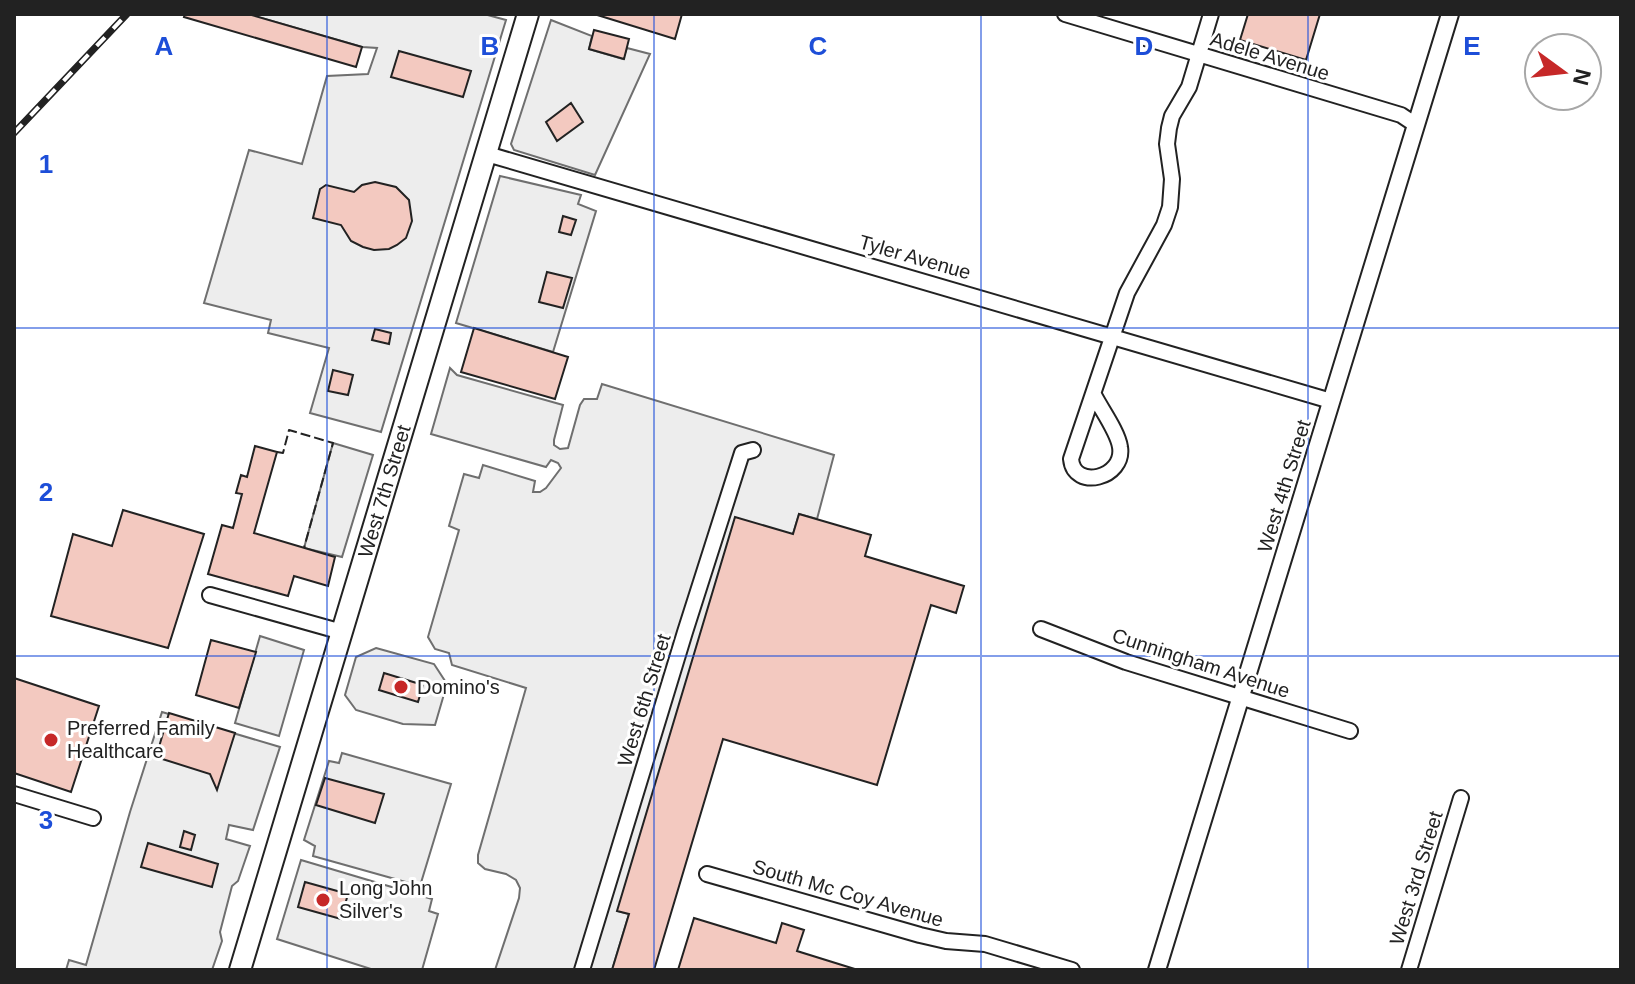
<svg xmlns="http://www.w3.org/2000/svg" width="1635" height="984" font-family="Helvetica,sans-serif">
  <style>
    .parking { fill: #ededed; stroke: #6f6f6f; stroke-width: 2 }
    .building { fill: #f3c9c0; stroke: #222; stroke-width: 2 }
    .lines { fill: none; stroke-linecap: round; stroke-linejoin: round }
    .minor-casing { stroke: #222; stroke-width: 18 }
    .tertiary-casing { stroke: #222; stroke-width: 20 }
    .primary-casing { stroke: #222; stroke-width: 24 }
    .minor { stroke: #fff; stroke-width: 14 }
    .tertiary { stroke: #fff; stroke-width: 16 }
    .primary { stroke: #fff; stroke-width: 20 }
    .rail-casing { stroke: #222; stroke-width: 7 }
    .rail { stroke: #fff; stroke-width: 4; stroke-dasharray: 12; stroke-linecap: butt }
    .fence { stroke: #222; stroke-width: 2; stroke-dasharray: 10 4; stroke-linecap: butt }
    .grid { fill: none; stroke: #1d4ed8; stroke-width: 2; stroke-opacity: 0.55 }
    .poi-dot { fill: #c62828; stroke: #fff; stroke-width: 3 }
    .labels { text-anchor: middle; stroke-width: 6; stroke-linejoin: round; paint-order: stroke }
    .street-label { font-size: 20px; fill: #222; stroke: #fff }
    .poi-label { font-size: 20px; fill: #222; stroke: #fff; text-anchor: start }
    .grid-label { font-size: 26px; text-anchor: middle; font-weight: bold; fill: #1d4ed8; stroke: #fff; stroke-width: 6; stroke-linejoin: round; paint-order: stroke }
  </style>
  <rect width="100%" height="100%" fill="#fff"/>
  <path class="parking" d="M 248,14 L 484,14 L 506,20 L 381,432 L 310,413 L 329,348 L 268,333 L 271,320 L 204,303 L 249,150 L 302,164 L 327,76 L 368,74 L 377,48 L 362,47 Z
    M 551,20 L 592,36 L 589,49 L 623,59 L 627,48 L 650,54 L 595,175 L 514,150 L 511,144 Z
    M 500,176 L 581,195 L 578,204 L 596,211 L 553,352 L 456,323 Z
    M 450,368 L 457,375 L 563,405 L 554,440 L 554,445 L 560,449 L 568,448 L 580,405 L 584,399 L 597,399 L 602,384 L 834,455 L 817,519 L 799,514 L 793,534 L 618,911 L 629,914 L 612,970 L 495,970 L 519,898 L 520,888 L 516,880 L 506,874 L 485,869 L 478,863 L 478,855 L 526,688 L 452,665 L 449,653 L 435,649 L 428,637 L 459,530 L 449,526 L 464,474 L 479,478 L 483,465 L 535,481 L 533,492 L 540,492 L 546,488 L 561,468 L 558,463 L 551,460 L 546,467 L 431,434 Z
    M 333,443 L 373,455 L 342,557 L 304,548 Z
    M 260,636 L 304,650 L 279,736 L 235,723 Z
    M 376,648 L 434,664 L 447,684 L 435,725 L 403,724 L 356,710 L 345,695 L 356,657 Z
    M 162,712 L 280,747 L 253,830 L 229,825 L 226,839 L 250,846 L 238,881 L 232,886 L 220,932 L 222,941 L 212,970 L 66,970 L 69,960 L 86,965 L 130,812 Z
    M 342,753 L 451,784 L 420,886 L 313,856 L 315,846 L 304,840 L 329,761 L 339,763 Z
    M 301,860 L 432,899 L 429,911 L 438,914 L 422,970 L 374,970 L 277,939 Z"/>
  <path class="building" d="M 185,14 L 248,14 L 362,47 L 356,67 L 184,17 Z
    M 594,14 L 682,14 L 675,39 Z
    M 1248,14 L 1320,14 L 1306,60 L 1240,40 Z
    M 594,30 L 629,39 L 624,59 L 589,49 Z
    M 399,51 L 471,71 L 463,97 L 391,77 Z
    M 571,103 L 583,122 L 557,141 L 546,122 Z
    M 375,182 L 396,187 L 409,200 L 412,221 L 406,238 L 397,245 L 389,249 L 374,250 L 363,247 L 351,241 L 341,225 L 313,218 L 320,189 L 326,185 L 354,192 L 362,185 Z
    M 563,216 L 576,220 L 571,235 L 559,232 Z
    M 547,272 L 572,278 L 563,308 L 539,302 Z
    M 474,328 L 568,357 L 555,399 L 461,372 Z
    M 375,329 L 391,333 L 389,344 L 372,340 Z
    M 333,370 L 353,375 L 348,395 L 328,391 Z
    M 255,446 L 277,452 L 254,533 L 335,557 L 328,586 L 294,576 L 288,596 L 208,574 L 222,525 L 233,528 L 242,494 L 236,493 L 241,475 L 247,477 Z
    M 123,510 L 204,534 L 168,648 L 51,616 L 73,534 L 112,546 Z
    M 799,514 L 871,535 L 865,556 L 964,586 L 956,613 L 931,605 L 877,785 L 723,739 L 654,970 L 612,970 L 629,914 L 617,911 L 735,517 L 793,534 Z
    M 211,640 L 256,652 L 239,708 L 196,695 Z
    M 384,673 L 423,685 L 418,702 L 379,690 Z
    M 14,678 L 99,706 L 71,792 L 14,773 Z
    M 169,713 L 235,733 L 217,790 L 210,774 L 156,757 Z
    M 325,778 L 384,794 L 375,823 L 316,805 Z
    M 184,831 L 195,835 L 191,850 L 180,847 Z
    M 148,843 L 218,864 L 212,887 L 141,867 Z
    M 305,882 L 348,894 L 341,919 L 298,907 Z
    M 694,918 L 776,943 L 782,923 L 804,930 L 797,951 L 858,970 L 678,970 Z"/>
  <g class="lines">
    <defs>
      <path id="minor" d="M 1065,14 L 1401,115 L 1416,125
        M 487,154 L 1331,401
        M 1094,395 C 1101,409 1118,432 1120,447 C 1125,478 1074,491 1071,459 L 1127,293 L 1164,225 L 1170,207 L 1172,179 L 1167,144 L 1169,128 L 1172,116 L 1189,87 L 1211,14
        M 210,595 L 342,632
        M 1041,629 L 1126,662 L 1350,731
        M 14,794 L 93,818
        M 707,874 L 920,935 L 946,941 L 985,944 L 1072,970
        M 582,970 L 685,632 L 742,453 L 753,450
        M 1409,970 L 1461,798"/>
      <path id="tertiary" d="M 1157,970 L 1450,14"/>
      <g id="primary">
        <path id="s1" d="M 240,970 L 528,14"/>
      </g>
    </defs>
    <use href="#minor" class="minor-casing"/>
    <use href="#tertiary" class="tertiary-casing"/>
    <use href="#primary" class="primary-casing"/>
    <use href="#minor" class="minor"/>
    <use href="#tertiary" class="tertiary"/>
    <use href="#primary" class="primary"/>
    <defs>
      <path id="rail" d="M 14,133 L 127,14"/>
    </defs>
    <use href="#rail" class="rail-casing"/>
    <use href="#rail" class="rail"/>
    <path class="fence" d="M 277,452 L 283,453 L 289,430 L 333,443 L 304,548"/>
  </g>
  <path class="grid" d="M 327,14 L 327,970M 654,14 L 654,970M 981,14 L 981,970M 1308,14 L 1308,970M 14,328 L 1621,328M 14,656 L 1621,656"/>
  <g class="poi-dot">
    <circle cx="401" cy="687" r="8"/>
    <circle cx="51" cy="740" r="8"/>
    <circle cx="323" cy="900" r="8"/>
  </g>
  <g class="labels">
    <g class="street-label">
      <text transform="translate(1270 56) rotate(17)" y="7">Adele Avenue</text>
      <text transform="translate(915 257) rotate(16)" y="7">Tyler Avenue</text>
      <text transform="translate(1284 486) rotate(-73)" y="7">West 4th Street</text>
      <text dy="7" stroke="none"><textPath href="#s1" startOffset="500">West 7th Street</textPath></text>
      <text transform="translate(1201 663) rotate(18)" y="7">Cunningham Avenue</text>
      <text transform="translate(644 700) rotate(-73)" y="7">West 6th Street</text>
      <text transform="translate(1416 878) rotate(-73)" y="7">West 3rd Street</text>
      <text transform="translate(848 893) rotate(16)" y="7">South Mc Coy Avenue</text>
    </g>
    <g class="poi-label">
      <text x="417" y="694">Domino's</text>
      <text x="67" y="735">Preferred Family<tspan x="67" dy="23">Healthcare</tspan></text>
      <text x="339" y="895">Long John<tspan x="339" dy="23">Silver's</tspan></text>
    </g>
  </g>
  <g class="grid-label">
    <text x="164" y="55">A</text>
    <text x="490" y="55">B</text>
    <text x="818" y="55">C</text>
    <text x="1144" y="55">D</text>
    <text x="1472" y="55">E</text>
    <text x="46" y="173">1</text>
    <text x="46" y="501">2</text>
    <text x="46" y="829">3</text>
  </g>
  <rect width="1635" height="984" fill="none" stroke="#222222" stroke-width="32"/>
  <g transform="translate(1563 72) rotate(105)"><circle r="38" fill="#ffffff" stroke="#a7a7a7" stroke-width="2"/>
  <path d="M0-6L14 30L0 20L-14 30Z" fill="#c62828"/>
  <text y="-12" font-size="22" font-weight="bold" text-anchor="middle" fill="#222222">N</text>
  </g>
</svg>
